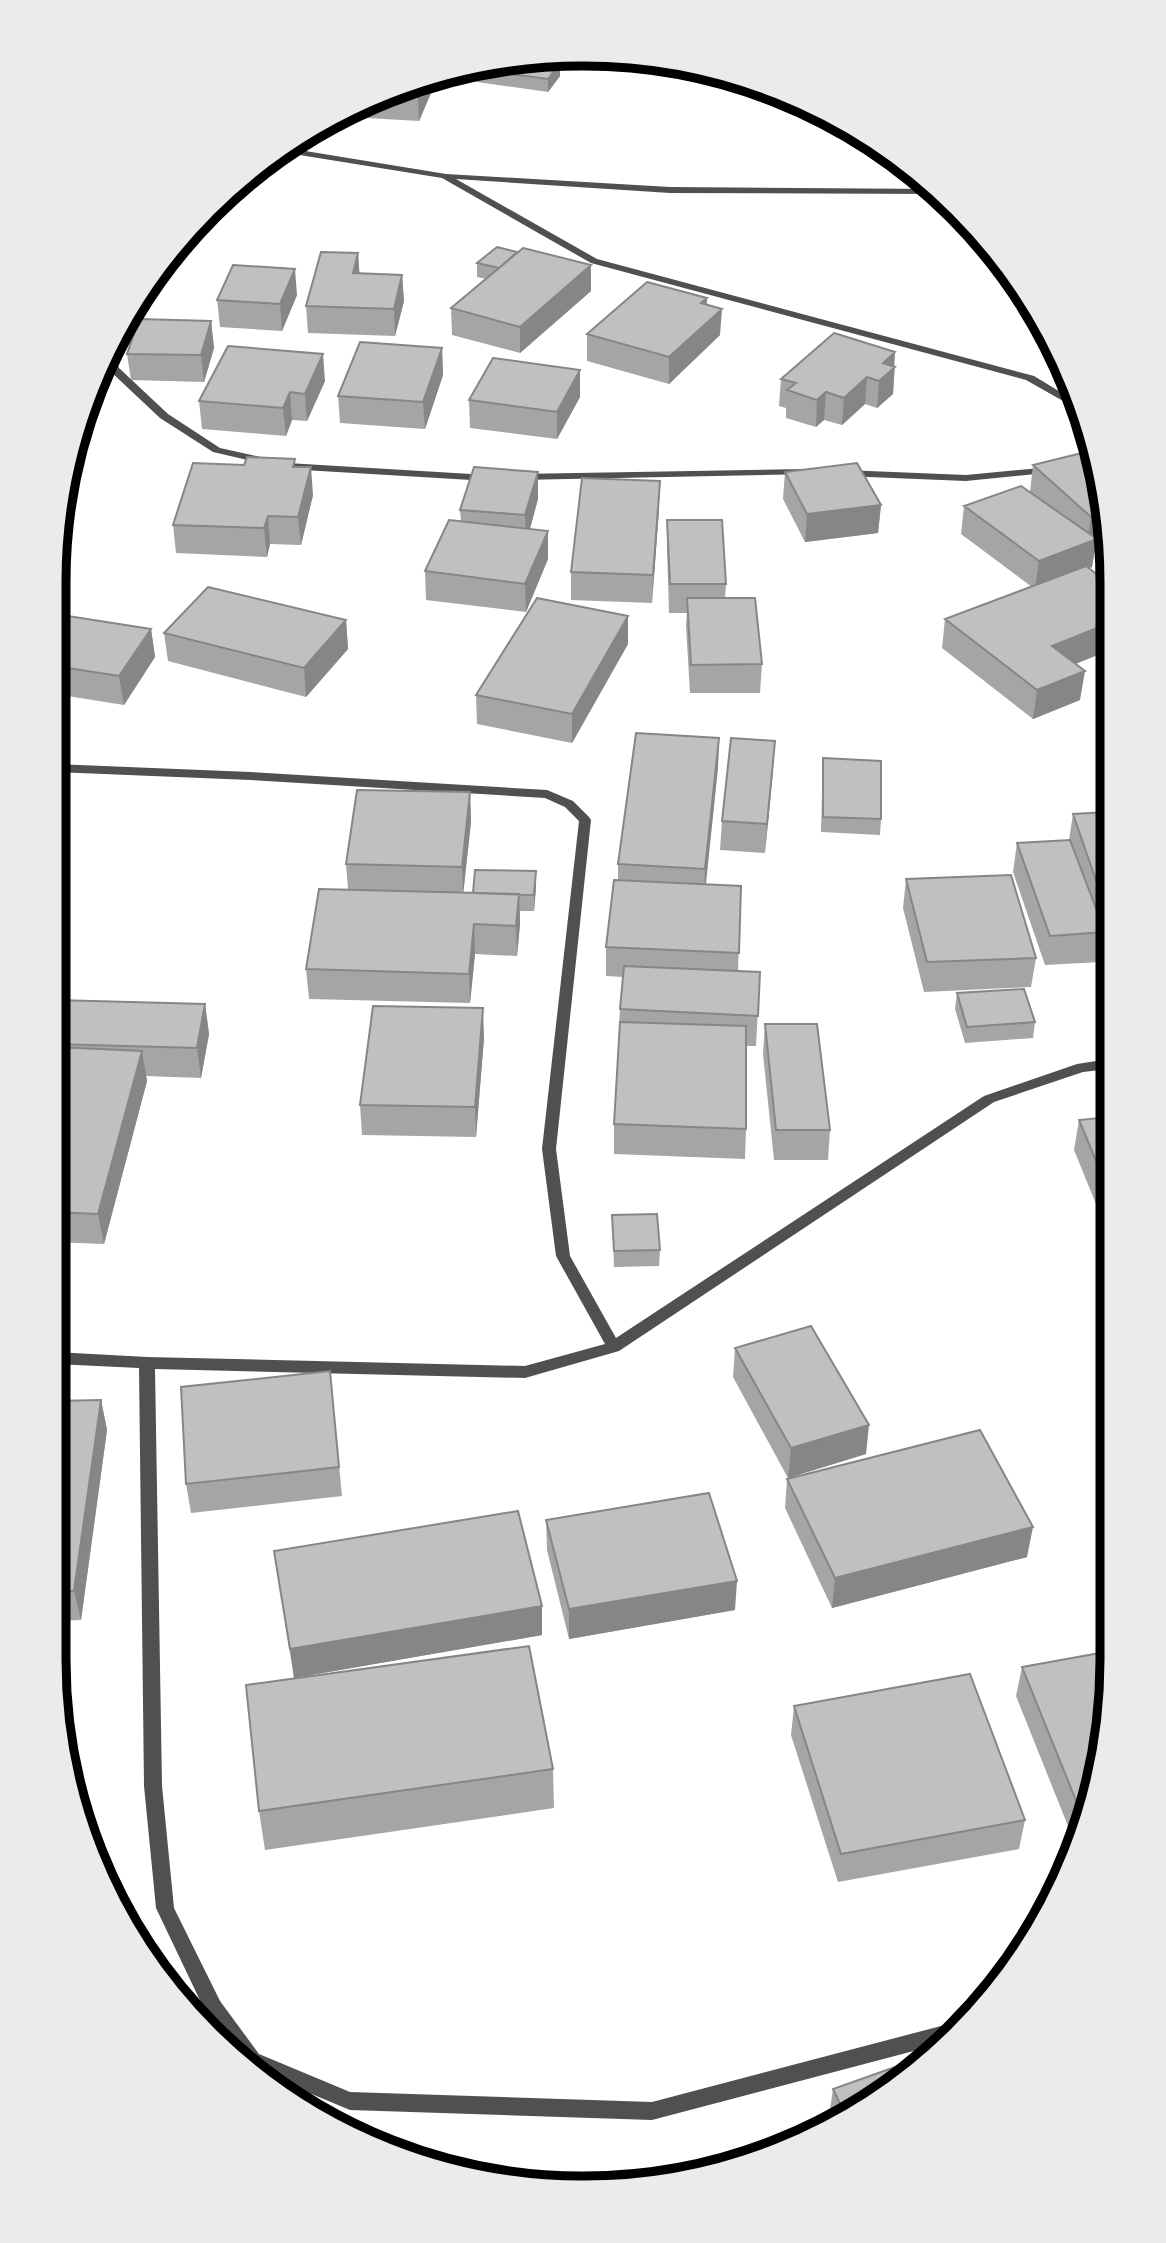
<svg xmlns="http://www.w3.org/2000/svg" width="1166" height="2243" font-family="'Source Sans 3',sans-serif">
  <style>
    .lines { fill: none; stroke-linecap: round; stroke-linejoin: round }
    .minor { fill: #505050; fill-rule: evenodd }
    .wall { fill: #a5a5a5 }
    .shaded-wall { fill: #868686 }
    .building { fill: #c0c0c0; stroke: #868686; stroke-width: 2 }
    .rim { fill: none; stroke: #000; stroke-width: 9 }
  </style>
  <rect width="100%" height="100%" fill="#fff"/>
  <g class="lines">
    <path class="minor" d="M 287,148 L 446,174 L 670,187 L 935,189 L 940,194 L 670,193 L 456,179 L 597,259 L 1034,376 L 1077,402 L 1079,410 L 1026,380 L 591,263 L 442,178 L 281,152 Z
      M 110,347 L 113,350 L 119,368 L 168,414 L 220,448 L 287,463 L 488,475 L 493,478 L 488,481 L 287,469 L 213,452 L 160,418 L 110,371 L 105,358 Z
      M 1051,467 L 1056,470 L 1055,472 L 966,481 L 844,476 L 839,473 L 844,470 L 966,475 Z
      M 807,469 L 812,472 L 811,474 L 519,480 L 514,477 L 519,474 Z
      M 55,764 L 250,772 L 547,790 L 573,801 L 589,817 L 591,820 L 556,1149 L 570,1256 L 616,1338 L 984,1096 L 1077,1064 L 1109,1059 L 1109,1069 L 1083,1072 L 994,1102 L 619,1351 L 525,1378 L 155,1369 L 162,1786 L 174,1908 L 220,2001 L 259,2054 L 350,2092 L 652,2102 L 960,2021 L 965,2023 L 957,2034 L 944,2043 L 652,2120 L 350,2110 L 249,2068 L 244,2064 L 206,2013 L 156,1908 L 144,1786 L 139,1368 L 55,1364 L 55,1352 L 147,1357 L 525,1366 L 605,1344 L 556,1256 L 542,1149 L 579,821 L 565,807 L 545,798 L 250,780 L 55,772 Z"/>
  </g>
  <path class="wall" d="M 568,57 L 566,60 L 548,58 Z
    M 514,59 L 560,76 L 548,92 L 470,81 L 469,69 Z
    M 431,78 L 431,93 L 419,121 L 349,117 L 349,111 L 413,82 Z
    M 517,252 L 591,265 L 591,291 L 520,353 L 452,335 L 451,308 L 486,279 L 477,277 L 477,263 Z
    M 358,253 L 359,274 L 402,275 L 404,301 L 395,336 L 308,333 L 306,306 Z
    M 297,295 L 282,331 L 220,327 L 217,300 Z
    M 706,305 L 720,335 L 669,384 L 587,361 L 587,334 Z
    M 211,321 L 214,348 L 204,382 L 131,380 L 127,354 Z
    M 1051,344 L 1068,374 L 1046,360 L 1048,345 Z
    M 442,348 L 443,375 L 425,429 L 340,423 L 338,396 Z
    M 894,366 L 895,367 L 893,394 L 877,408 L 865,404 L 842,425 L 824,420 L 816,427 L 786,418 L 786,408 L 779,406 L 781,379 Z
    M 325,381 L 307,421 L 292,420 L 286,436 L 202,429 L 199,401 Z
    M 91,396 L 87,437 L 76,438 Z
    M 580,397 L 557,439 L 470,428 L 469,400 Z
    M 1033,465 L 1107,514 L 1107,539 L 1096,542 L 1092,567 L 1089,568 L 1075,664 L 1080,700 L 1033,719 L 942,648 L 945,619 L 1032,587 L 961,534 L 964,506 L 1030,492 Z
    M 296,467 L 313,495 L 301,545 L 270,544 L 267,557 L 176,553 L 173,525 Z
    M 785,472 L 881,505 L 878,533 L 805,542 L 783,499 Z
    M 538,499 L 530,529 L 548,559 L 526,612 L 426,600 L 425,571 L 461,521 L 460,510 Z
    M 659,509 L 652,603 L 571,600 L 571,572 Z
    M 667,520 L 726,584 L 725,598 L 762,664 L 760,693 L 690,693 L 686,626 L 687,613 L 669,613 L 667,548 Z
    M 55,614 L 151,629 L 155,657 L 124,705 L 55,694 Z
    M 628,616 L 628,644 L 572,743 L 477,724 L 476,695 Z
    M 346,620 L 348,649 L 306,697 L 168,661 L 164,633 Z
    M 719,738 L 718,767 L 706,884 L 741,886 L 738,971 L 760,972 L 756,1046 L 746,1046 L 746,1129 L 745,1159 L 614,1154 L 614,1124 L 620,1009 L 623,977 L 606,976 L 606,947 L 618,880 L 618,864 Z
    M 823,758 L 881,819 L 880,835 L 821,832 Z
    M 773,770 L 765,853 L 720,850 L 722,821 Z
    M 470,792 L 471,822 L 463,893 L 472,893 L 536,871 L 536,887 L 534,911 L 520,911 L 520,924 L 517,956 L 475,954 L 470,1003 L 309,999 L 306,969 L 348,889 L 346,864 Z
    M 1108,812 L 1108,961 L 1103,944 L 1100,962 L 1045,965 L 1013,872 L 1017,843 L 1069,840 L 1073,814 Z
    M 906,879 L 1036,958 L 1031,987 L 924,992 L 903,908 Z
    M 957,993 L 1035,1022 L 1033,1038 L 965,1043 L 955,1009 Z
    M 55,1000 L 205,1004 L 209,1034 L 201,1078 L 146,1076 L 147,1081 L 104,1244 L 55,1242 Z
    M 765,1024 L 830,1130 L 828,1160 L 774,1160 L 763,1054 Z
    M 484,1038 L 476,1137 L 362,1135 L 360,1105 Z
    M 1109,1117 L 1109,1236 L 1074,1150 L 1079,1120 Z
    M 612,1215 L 660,1250 L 659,1266 L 614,1267 Z
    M 735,1348 L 866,1454 L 788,1478 L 733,1377 Z
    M 330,1371 L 342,1496 L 191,1513 L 186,1484 Z
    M 101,1400 L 107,1430 L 81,1620 L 54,1621 L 55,1401 Z
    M 787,1479 L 1027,1557 L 832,1608 L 785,1508 Z
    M 546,1520 L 735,1610 L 569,1639 L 547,1550 Z
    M 274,1551 L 542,1635 L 294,1678 Z
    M 1022,1667 L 1094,1796 L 1082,1829 L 1070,1831 L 1016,1696 Z
    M 794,1706 L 1025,1820 L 1019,1849 L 838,1882 L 791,1735 Z
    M 553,1769 L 554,1808 L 265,1850 L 259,1811 Z
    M 926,2056 L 833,2123 L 829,2116 L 833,2089 Z"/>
  <path class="shaded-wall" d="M 560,63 L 560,76 L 548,92 L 548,79 Z
    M 431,78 L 431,93 L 419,121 L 418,97 L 426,79 Z
    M 358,253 L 360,280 L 353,273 Z
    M 591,265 L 591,291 L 520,353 L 520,327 Z
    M 295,269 L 297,295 L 282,331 L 280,304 Z
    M 402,275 L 404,301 L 395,336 L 394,309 Z
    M 707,298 L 706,323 L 722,309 L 720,335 L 669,384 L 669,357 L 701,303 Z
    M 211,321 L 214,348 L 204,382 L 201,355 Z
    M 442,348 L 443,375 L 425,429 L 423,402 Z
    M 895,352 L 893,394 L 877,408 L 879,381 L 883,363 Z
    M 323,354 L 325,381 L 307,421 L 305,394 Z
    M 580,370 L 580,397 L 557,439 L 557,412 Z
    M 867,377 L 865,404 L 842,425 L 844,398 Z
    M 290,392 L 292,420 L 286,436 L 283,408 Z
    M 826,392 L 824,420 L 816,427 L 817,400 Z
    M 91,396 L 91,397 L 87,437 L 84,415 Z
    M 311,467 L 313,495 L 301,545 L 298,517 Z
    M 538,472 L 538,499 L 526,543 L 525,515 Z
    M 660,481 L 659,509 L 652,603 L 653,575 Z
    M 881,505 L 878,533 L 805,542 L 807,514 Z
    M 1107,513 L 1107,539 L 1096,542 L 1092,567 L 1035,589 L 1039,561 L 1087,543 L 1091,517 Z
    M 268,516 L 270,544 L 267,557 L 264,528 Z
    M 548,531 L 548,559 L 526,612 L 525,584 Z
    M 628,616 L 628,644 L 572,743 L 572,714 Z
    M 346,620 L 348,649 L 306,697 L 304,668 Z
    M 1107,624 L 1108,651 L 1048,675 L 1052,646 Z
    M 151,629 L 155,657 L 124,705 L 119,676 Z
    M 1085,671 L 1080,700 L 1033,719 L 1037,690 Z
    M 719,738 L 718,767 L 704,899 L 705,869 Z
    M 775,741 L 773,770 L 765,853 L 767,824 Z
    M 470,792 L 471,822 L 463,896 L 462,867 Z
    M 536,871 L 536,887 L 534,911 L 534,895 Z
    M 519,894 L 520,924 L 517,956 L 516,926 Z
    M 474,924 L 475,954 L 470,1003 L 469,974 Z
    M 205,1004 L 209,1034 L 201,1078 L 197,1048 Z
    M 483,1008 L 484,1038 L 476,1137 L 475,1107 Z
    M 142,1051 L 147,1081 L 104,1244 L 98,1214 Z
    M 56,1262 L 59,1278 L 55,1297 L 55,1268 Z
    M 101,1400 L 107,1430 L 81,1620 L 74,1591 Z
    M 869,1425 L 866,1454 L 788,1478 L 791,1448 Z
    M 1033,1527 L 1027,1557 L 832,1608 L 835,1578 Z
    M 737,1581 L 735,1610 L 569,1639 L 569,1609 Z
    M 542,1606 L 542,1635 L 294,1678 L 290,1649 Z
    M 1093,1800 L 1082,1829 L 1070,1831 L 1077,1803 Z"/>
  <path class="building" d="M 525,58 L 560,63 L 548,79 L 472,69 L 514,59 Z
    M 426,79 L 418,97 L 386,95 L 413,82 Z
    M 497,247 L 517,252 L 499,268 L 477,263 Z
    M 523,248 L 591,265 L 520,327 L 451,308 Z
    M 321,252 L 358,253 L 353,273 L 402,275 L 394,309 L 306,306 Z
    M 233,265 L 295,269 L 280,304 L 217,300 Z
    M 647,282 L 707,298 L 701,303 L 722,309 L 669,357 L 587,334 Z
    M 139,319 L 211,321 L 201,355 L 127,354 Z
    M 834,333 L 895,352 L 883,363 L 895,367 L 879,381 L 867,377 L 844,398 L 826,392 L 817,400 L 787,390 L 796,383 L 781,379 Z
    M 360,342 L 442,348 L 423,402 L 338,396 Z
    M 228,346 L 323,354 L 305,394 L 290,392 L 283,408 L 199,401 Z
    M 493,358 L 580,370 L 557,412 L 469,400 Z
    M 1090,451 L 1107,513 L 1091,517 L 1033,465 Z
    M 247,457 L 295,459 L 293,467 L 311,467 L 298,517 L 268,516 L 264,528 L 173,525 L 193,463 L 244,465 Z
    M 857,463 L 881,505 L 807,514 L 785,472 Z
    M 474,467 L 538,472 L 525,515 L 460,510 Z
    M 582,478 L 660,481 L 653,575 L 571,572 Z
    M 1021,486 L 1097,539 L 1039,561 L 964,506 Z
    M 449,520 L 548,531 L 525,584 L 425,571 Z
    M 667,520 L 722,520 L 726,584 L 670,584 Z
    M 1086,566 L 1107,582 L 1107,624 L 1052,646 L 1085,671 L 1037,690 L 945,619 Z
    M 208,587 L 346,620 L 304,668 L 164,633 Z
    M 537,598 L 628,616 L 572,714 L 476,695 Z
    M 687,598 L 755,598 L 762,664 L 691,665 Z
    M 55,614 L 151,629 L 119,676 L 55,666 Z
    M 636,733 L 719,738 L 705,869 L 618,864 Z
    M 731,738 L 775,741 L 767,824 L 722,821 Z
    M 823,758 L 881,761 L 881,819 L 823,817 Z
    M 357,790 L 470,792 L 462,867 L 346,864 Z
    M 1108,812 L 1108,915 L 1073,814 Z
    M 1070,840 L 1105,932 L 1050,936 L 1017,843 Z
    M 475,870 L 536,871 L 534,895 L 473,893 Z
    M 1011,875 L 1036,958 L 927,962 L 906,879 Z
    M 614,880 L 741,886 L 739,953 L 606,947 Z
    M 319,889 L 519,894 L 516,926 L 474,924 L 469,974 L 306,969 Z
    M 624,966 L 760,972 L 758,1016 L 620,1009 Z
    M 1024,989 L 1035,1022 L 967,1027 L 957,993 Z
    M 55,1000 L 205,1004 L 197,1048 L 55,1044 Z
    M 373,1006 L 483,1008 L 475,1107 L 360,1105 Z
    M 620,1022 L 746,1026 L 746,1129 L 614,1124 Z
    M 765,1024 L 817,1024 L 830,1130 L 776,1130 Z
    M 55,1047 L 142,1051 L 98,1214 L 55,1212 Z
    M 1109,1117 L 1109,1192 L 1079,1120 Z
    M 657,1214 L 660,1250 L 614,1251 L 612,1215 Z
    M 811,1326 L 869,1425 L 791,1448 L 735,1348 Z
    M 330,1371 L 339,1467 L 186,1484 L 181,1387 Z
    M 101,1400 L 74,1591 L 54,1591 L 55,1401 Z
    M 980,1430 L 1033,1527 L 835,1578 L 787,1479 Z
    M 709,1493 L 737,1581 L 569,1609 L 546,1520 Z
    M 518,1511 L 542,1606 L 290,1649 L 274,1551 Z
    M 529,1646 L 553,1769 L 259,1811 L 246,1685 Z
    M 1111,1651 L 1111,1694 L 1094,1796 L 1093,1800 L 1077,1803 L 1022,1667 Z
    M 970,1674 L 1025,1820 L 841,1854 L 794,1706 Z
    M 926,2056 L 845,2114 L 833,2089 Z
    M 456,2170 L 466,2170 L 466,2174 Z"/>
  <path d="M0 0H1166V2243H0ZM582 66H584A516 516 0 0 1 1100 582V1660A516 516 0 0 1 584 2176H582A516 516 0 0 1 66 1660V582A516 516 0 0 1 582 66Z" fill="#ebebeb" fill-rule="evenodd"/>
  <path class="rim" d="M582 66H584A516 516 0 0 1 1100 582V1660A516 516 0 0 1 584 2176H582A516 516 0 0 1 66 1660V582A516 516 0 0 1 582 66Z"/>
</svg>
